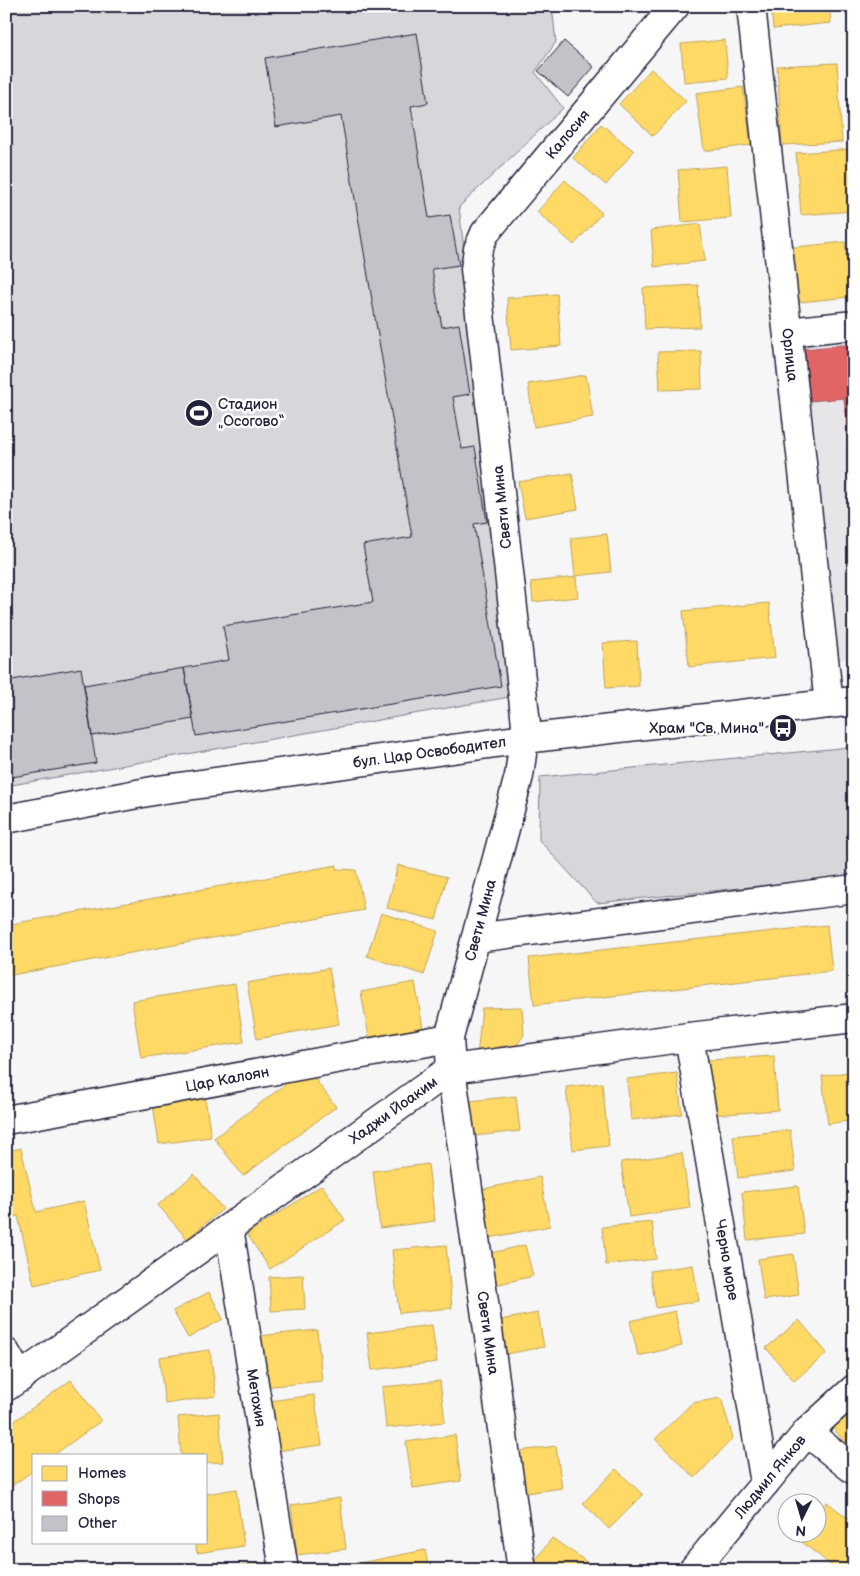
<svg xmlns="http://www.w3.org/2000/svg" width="860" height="1576" font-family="'Balsamiq Sans',sans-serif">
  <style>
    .built { fill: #e6e6e9 }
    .green { fill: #d7d7db; stroke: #7c7c8b }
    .homes { fill: #ffd966; stroke: #bda259 }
    .shops { fill: #e06666; stroke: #a75259 }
    .building { fill: #c2c2c9; stroke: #22223b }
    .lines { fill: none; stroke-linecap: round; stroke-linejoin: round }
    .minor-casing { stroke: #22223b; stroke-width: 31 }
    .major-casing { stroke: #22223b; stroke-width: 31 }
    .minor { stroke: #fff; stroke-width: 28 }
    .major { stroke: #fff; stroke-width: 28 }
    .labels { text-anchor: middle; stroke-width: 5; stroke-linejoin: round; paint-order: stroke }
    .street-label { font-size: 15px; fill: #22223b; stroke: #fff }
    .poi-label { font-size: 15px; fill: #22223b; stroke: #fff; text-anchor: start }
  </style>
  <rect width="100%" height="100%" fill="#f6f6f7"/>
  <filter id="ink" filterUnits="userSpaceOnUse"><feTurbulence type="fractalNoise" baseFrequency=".02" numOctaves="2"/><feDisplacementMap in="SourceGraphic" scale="10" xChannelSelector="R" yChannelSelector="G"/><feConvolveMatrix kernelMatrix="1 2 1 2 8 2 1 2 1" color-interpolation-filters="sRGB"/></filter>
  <g filter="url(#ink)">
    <path class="built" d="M 854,337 L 854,658 L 836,661 L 798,343 Z"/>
    <path class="green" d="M 6,6 L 552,6 L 556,42 L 535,72 L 563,108 L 459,207 L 515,696 L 6,786 Z
      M 850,747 L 854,790 L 854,876 L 597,903 L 539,840 L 540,777 Z"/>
    <path class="homes" d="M 771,6 L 829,6 L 831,23 L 773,29 Z
      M 725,40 L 728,78 L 684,82 L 681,44 Z
      M 837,63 L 842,142 L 782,145 L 777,66 Z
      M 651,69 L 686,101 L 653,136 L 619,104 Z
      M 743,87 L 751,145 L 704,151 L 696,93 Z
      M 601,124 L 634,151 L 606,185 L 573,158 Z
      M 854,149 L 854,211 L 801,215 L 796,153 Z
      M 727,166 L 731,218 L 682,222 L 678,170 Z
      M 565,180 L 602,213 L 574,245 L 537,212 Z
      M 700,224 L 705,261 L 654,267 L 651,230 Z
      M 845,242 L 850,297 L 790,303 L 785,248 Z
      M 698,285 L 700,327 L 645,329 L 643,288 Z
      M 557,294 L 561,346 L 511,350 L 507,298 Z
      M 701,351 L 702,389 L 660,390 L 658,352 Z
      M 586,375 L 593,417 L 534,427 L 528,384 Z
      M 572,473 L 578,509 L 525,518 L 518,482 Z
      M 607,534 L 611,572 L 575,576 L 571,538 Z
      M 576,577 L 578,597 L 533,602 L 531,582 Z
      M 769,603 L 775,658 L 689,667 L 683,611 Z
      M 637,641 L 639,686 L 606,688 L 603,643 Z
      M 337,865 L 336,869 L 356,870 L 364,910 L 6,976 L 6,925 Z
      M 398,865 L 447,877 L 436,920 L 387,908 Z
      M 381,913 L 438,931 L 424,975 L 367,956 Z
      M 827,925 L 832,971 L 534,1005 L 529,958 Z
      M 329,968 L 339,1024 L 257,1039 L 247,983 Z
      M 415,982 L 423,1028 L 369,1037 L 361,992 Z
      M 235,984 L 244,1042 L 141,1058 L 132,1001 Z
      M 522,1007 L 524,1035 L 509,1056 L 477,1057 L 482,1008 Z
      M 774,1056 L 778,1110 L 712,1115 L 708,1060 Z
      M 307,1068 L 336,1107 L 243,1176 L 214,1138 Z
      M 854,1071 L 854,1120 L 828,1124 L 822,1076 Z
      M 677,1073 L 682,1114 L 631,1120 L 627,1079 Z
      M 602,1083 L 609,1146 L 573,1150 L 566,1087 Z
      M 516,1096 L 520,1131 L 465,1137 L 461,1102 Z
      M 205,1098 L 211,1137 L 159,1144 L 153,1105 Z
      M 790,1130 L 795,1171 L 738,1178 L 733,1136 Z
      M 21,1148 L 36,1212 L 84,1201 L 100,1270 L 34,1285 L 18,1216 L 6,1219 L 6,1152 Z
      M 682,1153 L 690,1208 L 629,1217 L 621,1162 Z
      M 428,1164 L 435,1221 L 380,1228 L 373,1171 Z
      M 194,1174 L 223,1209 L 187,1239 L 158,1205 Z
      M 540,1177 L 550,1226 L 484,1239 L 474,1191 Z
      M 322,1185 L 345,1220 L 270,1269 L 247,1234 Z
      M 798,1186 L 804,1234 L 747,1240 L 742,1192 Z
      M 652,1222 L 656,1259 L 606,1265 L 602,1227 Z
      M 446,1245 L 452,1308 L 399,1313 L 392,1250 Z
      M 525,1245 L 533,1276 L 491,1286 L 483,1255 Z
      M 793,1254 L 799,1295 L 764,1300 L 758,1259 Z
      M 693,1265 L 699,1301 L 656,1308 L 650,1271 Z
      M 303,1275 L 305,1309 L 271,1311 L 269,1277 Z
      M 209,1292 L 223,1319 L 188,1338 L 173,1311 Z
      M 675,1311 L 682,1346 L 638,1356 L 630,1321 Z
      M 538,1313 L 544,1347 L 501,1355 L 495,1321 Z
      M 799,1320 L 827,1353 L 794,1381 L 766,1348 Z
      M 432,1325 L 437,1362 L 372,1370 L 367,1333 Z
      M 317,1330 L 322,1381 L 264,1387 L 259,1336 Z
      M 210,1350 L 216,1396 L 165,1404 L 159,1357 Z
      M 71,1380 L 101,1421 L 54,1455 L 34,1455 L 34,1470 L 6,1490 L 6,1427 Z
      M 440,1381 L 445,1422 L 386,1428 L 382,1387 Z
      M 314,1395 L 322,1445 L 276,1451 L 269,1401 Z
      M 721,1398 L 733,1438 L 695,1478 L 655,1439 L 692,1403 Z
      M 854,1409 L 854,1453 L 832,1427 Z
      M 219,1413 L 223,1462 L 206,1463 L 206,1455 L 181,1455 L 178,1417 Z
      M 455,1435 L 461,1481 L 413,1488 L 406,1442 Z
      M 556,1446 L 562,1488 L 519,1494 L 512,1452 Z
      M 616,1469 L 643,1495 L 609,1529 L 583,1503 Z
      M 236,1489 L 244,1546 L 197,1553 L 195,1542 L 206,1542 L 206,1494 Z
      M 340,1498 L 346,1549 L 297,1555 L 291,1505 Z
      M 827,1502 L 854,1523 L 854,1556 L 843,1570 L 837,1570 L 798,1539 L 802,1534 L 818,1534 L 818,1514 Z
      M 552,1538 L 587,1562 L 581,1570 L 528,1570 Z
      M 425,1550 L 429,1570 L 351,1570 L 350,1565 Z
      M 257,1563 L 258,1570 L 219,1570 Z
      M 335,1565 L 336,1570 L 308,1570 Z"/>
    <path class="shops" d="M 854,344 L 854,491 L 844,398 L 810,401 L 804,349 Z"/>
    <path class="building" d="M 417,33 L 428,103 L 411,106 L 429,218 L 450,215 L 459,265 L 432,269 L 442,327 L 459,324 L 470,394 L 453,397 L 462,449 L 475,447 L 487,522 L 474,524 L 501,686 L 196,736 L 184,668 L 229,660 L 223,626 L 373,602 L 363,545 L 412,537 L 341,116 L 276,127 L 265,58 Z
      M 564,41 L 594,67 L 568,97 L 538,71 Z
      M 81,668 L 96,763 L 6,778 L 6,681 Z
      M 184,668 L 193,719 L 92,736 L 84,685 Z"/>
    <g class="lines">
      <defs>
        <g id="minor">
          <path id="s1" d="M 751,6 L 829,704"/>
          <path d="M 788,332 L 854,325"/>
          <path d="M 476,938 L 854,889"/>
          <path id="s2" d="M 689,1037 L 765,1483"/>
          <path id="s3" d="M 6,1120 L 449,1038"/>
          <path id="s4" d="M 229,1228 L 284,1570"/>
          <path d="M 6,1353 L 20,1378"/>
          <path id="s5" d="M 6,1387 L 451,1069 L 689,1037 L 854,1018"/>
          <path d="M 807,1432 L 854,1470"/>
          <path id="s6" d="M 522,1570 L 451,1069 L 449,1038 L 519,776 L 526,724 L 475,269 L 478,249 L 485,233 L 675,6"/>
          <path id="s7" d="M 693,1570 L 807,1432 L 854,1389"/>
        </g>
        <g id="major">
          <path id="s8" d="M 6,819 L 158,790 L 524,739 L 854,701"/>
        </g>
      </defs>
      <use href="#minor" class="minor-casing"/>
      <use href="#major" class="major-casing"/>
      <use href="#minor" class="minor"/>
      <use href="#major" class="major"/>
    </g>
  </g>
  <defs>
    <symbol id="stadium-disc" viewBox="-11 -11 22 22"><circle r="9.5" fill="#22223b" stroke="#fff"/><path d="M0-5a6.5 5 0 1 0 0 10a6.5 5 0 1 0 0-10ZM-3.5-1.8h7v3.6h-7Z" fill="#fff"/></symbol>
    <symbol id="bus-disc" viewBox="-11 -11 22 22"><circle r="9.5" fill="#22223b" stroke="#fff"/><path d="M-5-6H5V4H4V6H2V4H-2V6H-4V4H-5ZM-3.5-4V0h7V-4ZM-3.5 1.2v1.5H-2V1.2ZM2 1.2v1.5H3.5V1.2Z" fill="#fff"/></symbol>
  </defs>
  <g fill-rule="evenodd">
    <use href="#stadium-disc" x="183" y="397" width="32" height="32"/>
    <use href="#bus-disc" x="767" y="712" width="32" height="32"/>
  </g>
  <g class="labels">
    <g class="street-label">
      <text dy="5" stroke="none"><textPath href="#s6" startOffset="1485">Калосия</textPath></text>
      <text dy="5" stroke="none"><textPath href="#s1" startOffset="351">Орлица</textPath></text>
      <text transform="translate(502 507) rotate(-96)" y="5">Свети Мина</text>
      <text dy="5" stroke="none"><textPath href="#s8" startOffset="429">бул. Цар Освободител</textPath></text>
      <text dy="5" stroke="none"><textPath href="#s6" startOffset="659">Свети Мина</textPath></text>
      <text dy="5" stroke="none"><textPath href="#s3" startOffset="225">Цар Калоян</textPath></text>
      <text dy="5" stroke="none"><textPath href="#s5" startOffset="476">Хаджи Йоаким</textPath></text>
      <text dy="5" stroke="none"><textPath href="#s2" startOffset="226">Черно море</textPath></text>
      <text transform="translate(488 1333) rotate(82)" y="5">Свети Мина</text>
      <text dy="5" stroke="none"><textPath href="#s4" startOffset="172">Метохия</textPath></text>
      <text dy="5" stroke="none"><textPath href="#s7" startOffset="121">Людмил Янков</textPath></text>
    </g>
    <g class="poi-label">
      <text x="218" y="409">Стадион<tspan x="218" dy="17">„Осогово“</tspan></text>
      <text x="764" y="733" text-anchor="end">Храм "Св. Мина"</text>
    </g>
  </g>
  <rect width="860" height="1576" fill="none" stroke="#fff" stroke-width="25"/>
  <rect x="12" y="12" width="835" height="1551" fill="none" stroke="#22223b" stroke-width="2" filter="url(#ink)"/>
  <rect x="32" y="1454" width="175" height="90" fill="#ffffff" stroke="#a7a7b1"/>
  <rect x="42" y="1466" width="25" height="15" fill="#ffd966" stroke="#a7a7b1"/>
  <text x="78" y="1478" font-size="15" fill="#22223b">Homes</text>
  <rect x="42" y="1491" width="25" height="15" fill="#e06666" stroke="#a7a7b1"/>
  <text x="78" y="1504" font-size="15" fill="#22223b">Shops</text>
  <rect x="42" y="1516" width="25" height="15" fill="#c2c2c9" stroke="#a7a7b1"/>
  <text x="78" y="1528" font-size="15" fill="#22223b">Other</text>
  <g transform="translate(802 1518) rotate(185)"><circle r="24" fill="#ffffff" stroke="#a7a7b1"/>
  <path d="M0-4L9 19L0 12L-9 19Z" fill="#22223b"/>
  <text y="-8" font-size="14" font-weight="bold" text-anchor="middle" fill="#22223b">N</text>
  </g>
</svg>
